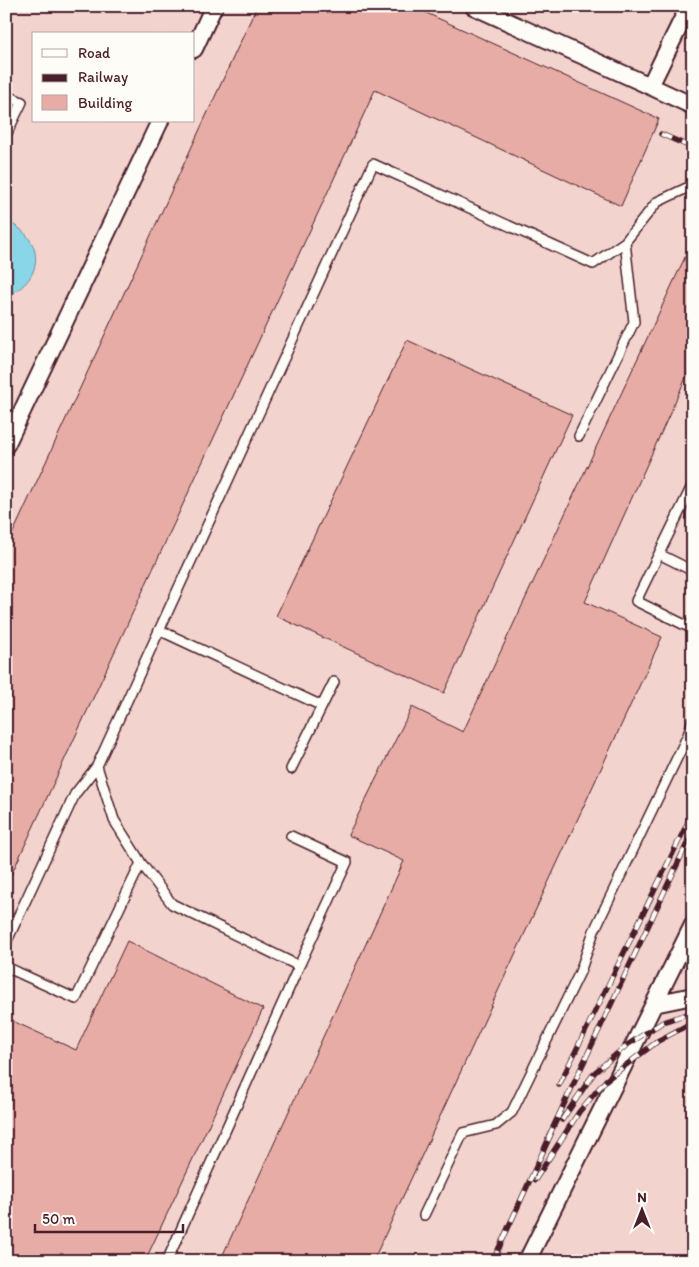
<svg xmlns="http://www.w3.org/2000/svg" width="699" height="1267" font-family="Itim,sans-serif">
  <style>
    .built { fill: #f2d3cd; fill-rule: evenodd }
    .water { fill: #89d6e8; stroke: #708d9c }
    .building { fill: #e7aca5; stroke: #4a1f2b }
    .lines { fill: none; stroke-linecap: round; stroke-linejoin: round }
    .service-casing { stroke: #4a1f2b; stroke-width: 12 }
    .minor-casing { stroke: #4a1f2b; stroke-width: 20 }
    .service { stroke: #fdfcf7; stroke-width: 9 }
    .minor { stroke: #fdfcf7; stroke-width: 16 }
    .rail-casing { stroke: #4a1f2b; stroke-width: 5.5 }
    .rail { stroke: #fdfcf7; stroke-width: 4; stroke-dasharray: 11; stroke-linecap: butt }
  </style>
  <rect width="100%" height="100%" fill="#f6e4de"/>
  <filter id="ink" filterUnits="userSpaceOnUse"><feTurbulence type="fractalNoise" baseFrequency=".02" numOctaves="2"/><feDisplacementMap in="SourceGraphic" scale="10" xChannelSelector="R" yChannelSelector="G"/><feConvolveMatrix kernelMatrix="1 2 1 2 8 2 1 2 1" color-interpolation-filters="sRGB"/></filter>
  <g filter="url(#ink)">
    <path class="built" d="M 6,6 L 693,6 L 693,1261 L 6,1261 ZM 34,34 L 194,34 L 194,121 L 34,121 Z"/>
    <path class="water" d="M 6,221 C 45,237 46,280 6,296 Z"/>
    <path class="building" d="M 257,6 L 411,6 L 659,119 L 621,206 L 375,90 L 6,886 L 6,548 Z
      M 693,240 L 693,362 L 585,602 L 662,637 L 373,1261 L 220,1261 L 404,861 L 348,835 L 412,707 L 463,732 Z
      M 407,340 L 572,415 L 444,693 L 276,616 Z
      M 127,941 L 263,1009 L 145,1261 L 6,1261 L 6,1018 L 76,1050 Z"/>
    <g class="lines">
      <defs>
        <path id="service" d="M 6,95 L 22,102 L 6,135
          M 579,436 L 634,322 L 625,242
          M 693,484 L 636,601 L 693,629
          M 659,554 L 693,571
          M 159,630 L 322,706 L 291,769
          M 322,706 L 334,682
          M 291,836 L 347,862 L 299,966
          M 6,943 L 75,794 L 97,766
          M 6,967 L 76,999 L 141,863
          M 424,1215 L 463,1133 L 496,1125 L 512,1112 L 580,972 L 594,931 L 688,735 L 693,720
          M 167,1261 L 299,966 L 172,904 L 141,863 L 114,820 L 97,766 L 373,164 L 593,264 L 625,242 L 657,202 L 693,185"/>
        <path id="minor" d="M 473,6 L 650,86 L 689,6
          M 194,49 L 214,6
          M 650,86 L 693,106
          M 6,445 L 160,121
          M 654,1004 L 693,996
          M 527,1261 L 693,925"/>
      </defs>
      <use href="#service" class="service-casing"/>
      <use href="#minor" class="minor-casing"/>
      <use href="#service" class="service"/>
      <use href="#minor" class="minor"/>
      <defs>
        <path id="rail" d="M 661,134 L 693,148
          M 559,1085 L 693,812
          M 562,1120 L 594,1073 L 627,1045 L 663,1022 L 693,1012
          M 548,1138 L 693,831
          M 535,1180 L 579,1112 L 606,1080 L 658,1041 L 693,1022
          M 493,1261 L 551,1134"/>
      </defs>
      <use href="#rail" class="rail-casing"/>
      <use href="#rail" class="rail"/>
    </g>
  </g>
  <rect width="699" height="1267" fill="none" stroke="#fdfcf7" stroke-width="25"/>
  <rect x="12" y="12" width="674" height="1242" fill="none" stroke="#4a1f2b" stroke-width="2" filter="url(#ink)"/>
  <rect x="32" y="32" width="162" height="90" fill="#fdfcf7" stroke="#b5a4a5"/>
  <rect x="42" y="49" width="25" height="8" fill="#fdfcf7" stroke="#b5a4a5"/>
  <text x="78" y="58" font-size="15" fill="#4a1f2b">Road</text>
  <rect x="42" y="74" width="25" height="8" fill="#4a1f2b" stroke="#b5a4a5"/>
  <text x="78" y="82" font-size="15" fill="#4a1f2b">Railway</text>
  <rect x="42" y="95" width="25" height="15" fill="#e7aca5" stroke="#b5a4a5"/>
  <text x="78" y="108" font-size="15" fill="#4a1f2b">Building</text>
  <g transform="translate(642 1210)" stroke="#fdfcf7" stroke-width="4" paint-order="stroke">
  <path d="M0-4L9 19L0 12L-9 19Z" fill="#4a1f2b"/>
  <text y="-8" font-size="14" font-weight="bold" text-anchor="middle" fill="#4a1f2b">N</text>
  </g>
  <path d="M35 1224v8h148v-8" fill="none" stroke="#4a1f2b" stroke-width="2.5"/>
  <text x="42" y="1224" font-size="15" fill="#4a1f2b" stroke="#fdfcf7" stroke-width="4" paint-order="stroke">50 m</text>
</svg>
